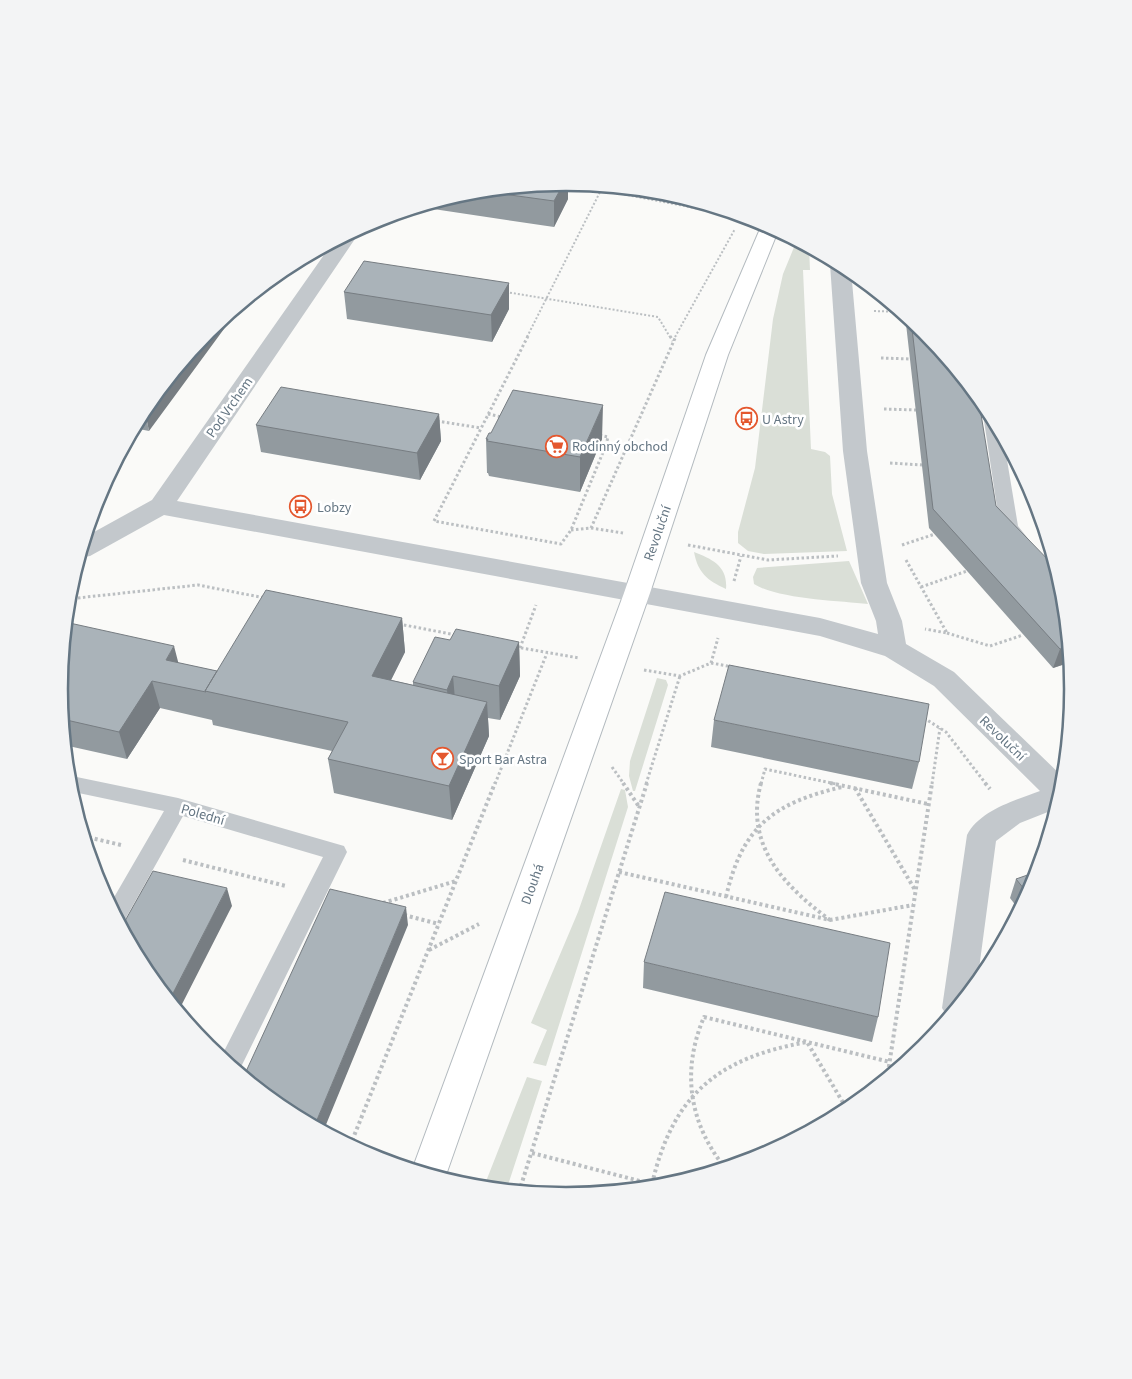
<svg xmlns="http://www.w3.org/2000/svg" width="1132" height="1379" font-family="'Source Sans 3',sans-serif">
  <style>
    .green { fill: #dadfd7 }
    .lines { fill: none; stroke-linecap: round; stroke-linejoin: round }
    .secondary-casing { stroke: #b3babf; stroke-width: 2 }
    .path-far2 { stroke: #bbbfc2; stroke-width: 2; stroke-dasharray: 2 2; stroke-linecap: butt }
    .path-far1 { stroke: #bbbfc2; stroke-width: 3; stroke-dasharray: 2.5 2.5; stroke-linecap: butt }
    .path { stroke: #bbbfc2; stroke-width: 4; stroke-dasharray: 3 3; stroke-linecap: butt }
    .lane { fill: #c3c8cc; fill-rule: evenodd }
    .street { fill: #c3c8cc; fill-rule: evenodd }
    .secondary { fill: #fff; fill-rule: evenodd }
    .wall { fill: #929a9f }
    .shaded-wall { fill: #777d82 }
    .building { fill: #aab3b9; stroke: #777d82 }
    .labels { text-anchor: middle; stroke-width: 5; stroke-linejoin: round; paint-order: stroke }
    .street-label { font-size: 14px; fill: #657683; stroke: #fff }
    .poi-label { font-size: 14px; fill: #657683; stroke: #fff; text-anchor: start }
    .rim { fill: none; stroke: #657683; stroke-width: 2.5 }
  </style>
  <rect width="100%" height="100%" fill="#fafaf8"/>
  <path class="green" d="M 797,240 L 809,247 L 810,270 L 803,270 L 811,449 L 825,452 L 830,456 L 832,494 L 847,551 L 764,554 L 748,551 L 738,543 L 738,532 L 755,468 L 773,319 L 783,274 Z
    M 694,552 C 712,559 728,566 726,589 C 707,580 698,573 694,552 Z
    M 849,561 L 868,604 C 839,601 777,599 754,584 L 753,577 L 757,568 Z
    M 657,678 L 666,680 L 668,685 L 635,791 L 633,791 L 629,776 L 630,761 Z
    M 621,789 L 625,790 L 628,807 L 546,1066 L 533,1063 L 547,1030 L 531,1023 L 578,912 Z
    M 527,1077 L 542,1081 L 506,1191 L 483,1189 Z"/>
  <g class="lines">
    <defs>
      <path id="secondary" d="M 763,222 L 778,231 L 728,355 L 650,593 L 446,1175 L 444,1180 L 412,1170 L 624,593 L 706,355 Z"/>
    </defs>
    <use href="#secondary" class="secondary-casing"/>
    <path class="path-far2" d="M 565,183 L 741,217 L 740,219
      M 506,292 L 658,317 L 670,337
      M 874,311 L 901,312
      M 527,337 L 603,186
      M 675,337 L 735,229"/>
    <path class="path-far1" d="M 528,336 L 434,521 L 561,544 L 571,530 L 606,445 L 608,437 L 599,435
      M 670,336 L 673,341
      M 881,358 L 910,359
      M 884,409 L 916,410
      M 488,414 L 502,417
      M 437,421 L 481,428
      M 890,463 L 922,465
      M 591,528 L 623,533
      M 571,530 L 591,528 L 676,336
      M 688,545 L 768,560 L 838,556
      M 902,545 L 935,534
      M 906,560 L 947,633 L 925,629
      M 734,581 L 741,556
      M 921,587 L 967,571
      M 68,599 L 198,585 L 265,598
      M 399,624 L 456,635
      M 947,633 L 990,646 L 1023,635
      M 516,647 L 579,658
      M 520,648 L 536,605
      M 711,663 L 733,667
      M 644,670 L 680,676 L 711,663 L 718,638
      M 924,718 L 946,732 L 986,784
      M 612,767 L 624,784
      M 495,784 L 547,653
      M 646,784 L 680,676
      M 761,784 L 765,769 L 836,784
      M 932,784 L 940,728"/>
    <path class="path" d="M 623,783 L 640,808
      M 761,783 C 744,845 784,886 830,920
      M 830,783 L 928,804
      M 985,783 L 990,789
      M 855,788 L 915,890
      M 83,836 L 121,845
      M 183,860 L 286,886
      M 619,872 L 830,920 L 913,905
      M 726,897 C 742,827 773,803 842,787
      M 383,903 L 456,881
      M 404,915 L 439,924
      M 429,950 L 479,924
      M 887,1079 L 932,783
      M 350,1146 L 495,783
      M 532,1153 L 663,1187
      M 726,1169 C 689,1124 681,1071 704,1017 L 890,1062
      M 652,1184 C 673,1094 718,1058 807,1042 L 848,1111
      M 519,1192 L 647,783"/>
    <path class="lane" d="M 989,409 L 1003,436 L 1018,526 L 1030,541 L 1027,545 L 1021,547 L 1015,545 L 1000,527 L 983,414 Z
      M 67,775 L 178,798 L 344,846 L 347,852 L 238,1073 L 220,1059 L 323,857 L 183,816 L 123,923 L 119,924 L 109,906 L 164,811 L 69,791 Z"/>
    <path class="street" d="M 356,229 L 359,233 L 177,501 L 820,618 L 878,634 L 876,621 L 861,583 L 843,451 L 830,264 L 833,260 L 851,270 L 867,451 L 887,583 L 902,621 L 906,644 L 954,672 L 1064,778 L 1058,808 L 1020,823 L 996,841 L 977,984 L 949,1019 L 942,1008 L 967,835 C 980,810 1016,800 1040,791 L 934,686 L 885,656 L 820,636 L 164,515 L 90,556 L 78,558 L 85,537 L 152,500 L 333,242 Z"/>
    <use href="#secondary" class="secondary"/>
  </g>
  <path class="wall" d="M 566,182 L 568,199 L 554,227 L 420,207 L 420,206 L 467,192 Z
    M 509,283 L 509,309 L 492,342 L 347,319 L 344,292 Z
    M 905,315 L 925,331 L 996,506 L 1071,662 L 1053,668 L 929,528 Z
    M 144,407 L 149,431 L 134,428 Z
    M 439,414 L 441,441 L 420,480 L 261,452 L 256,425 Z
    M 486,439 L 602,439 L 580,492 L 489,476 L 488,473 L 487,473 Z
    M 402,618 L 405,652 L 391,680 L 413,685 L 413,682 L 450,640 L 519,642 L 520,676 L 500,720 L 488,718 L 489,736 L 452,820 L 334,793 L 328,759 L 332,751 L 213,725 L 212,720 L 160,708 L 127,759 L 64,745 L 59,690 L 179,663 L 217,671 Z
    M 714,720 L 919,762 L 912,789 L 711,747 Z
    M 1016,879 L 1035,884 L 1020,911 L 1010,898 Z
    M 644,962 L 878,1017 L 872,1042 L 643,988 Z"/>
  <path class="shaded-wall" d="M 568,182 L 568,199 L 554,227 L 554,201 L 564,183 Z
    M 509,283 L 509,309 L 492,342 L 491,315 Z
    M 246,299 L 149,431 L 145,412 L 186,357 L 208,331 Z
    M 603,405 L 602,439 L 580,492 L 580,457 Z
    M 439,414 L 441,441 L 420,480 L 417,453 Z
    M 402,618 L 405,652 L 376,710 L 372,676 Z
    M 519,642 L 520,676 L 500,720 L 499,686 Z
    M 174,646 L 181,673 L 166,660 Z
    M 1069,646 L 1071,662 L 1053,668 L 1060,649 Z
    M 453,676 L 456,711 L 450,724 L 447,690 Z
    M 152,681 L 160,708 L 127,759 L 119,732 Z
    M 487,702 L 489,736 L 452,820 L 449,786 Z
    M 227,888 L 232,906 L 178,1012 L 169,1001 Z
    M 406,907 L 408,925 L 323,1132 L 314,1127 Z"/>
  <path class="building" d="M 564,183 L 554,201 L 481,191 Z
    M 364,261 L 509,283 L 491,315 L 344,292 Z
    M 911,320 L 925,331 L 978,396 L 996,506 L 1057,569 L 1064,591 L 1069,646 L 1060,649 L 933,509 Z
    M 186,357 L 145,412 L 142,411 L 144,407 Z
    M 281,387 L 439,414 L 417,453 L 256,425 Z
    M 513,390 L 603,405 L 580,457 L 487,441 L 488,439 L 486,439 L 489,433 L 491,433 Z
    M 266,590 L 402,618 L 372,676 L 487,702 L 449,786 L 328,759 L 348,722 L 205,691 Z
    M 65,622 L 174,646 L 166,660 L 217,671 L 205,691 L 206,692 L 152,681 L 119,732 L 62,719 L 59,690 Z
    M 456,629 L 519,642 L 499,686 L 453,676 L 447,690 L 413,682 L 435,637 L 450,640 Z
    M 729,665 L 929,704 L 919,762 L 714,720 Z
    M 153,871 L 227,888 L 169,1001 L 144,971 L 121,928 Z
    M 1039,871 L 1035,884 L 1029,895 L 1016,879 Z
    M 330,889 L 406,907 L 314,1127 L 284,1111 L 243,1078 Z
    M 665,892 L 890,943 L 878,1017 L 644,962 Z
    M 580,1189 L 598,1194 L 578,1196 Z"/>
  <defs>
    <symbol id="bus-ring" viewBox="-11 -11 22 22"><circle r="9.5" fill="#fff" stroke="#e4572e" stroke-width="1.5"/><path d="M-5-6H5V4H4V6H2V4H-2V6H-4V4H-5ZM-3.5-4V0h7V-4ZM-3.5 1.2v1.5H-2V1.2ZM2 1.2v1.5H3.5V1.2Z" fill="#e4572e"/></symbol>
    <symbol id="supermarket-ring" viewBox="-11 -11 22 22"><circle r="9.5" fill="#fff" stroke="#e4572e" stroke-width="1.5"/><path d="M-6-5.5h2.5l.6 2H6L4.5 2H-2.5L-4.4-4H-6ZM-1.5 3.2a1.3 1.3 0 1 0 .1 0ZM3 3.2a1.3 1.3 0 1 0 .1 0Z" fill="#e4572e"/></symbol>
    <symbol id="bar-ring" viewBox="-11 -11 22 22"><circle r="9.5" fill="#fff" stroke="#e4572e" stroke-width="1.5"/><path d="M-6-5H6L.8 .8V4.5H3.5V6h-7V4.5H-.8V.8Z" fill="#e4572e"/></symbol>
  </defs>
  <g fill-rule="evenodd">
    <use href="#bus-ring" x="734" y="406" width="25" height="25"/>
    <use href="#supermarket-ring" x="544" y="434" width="25" height="25"/>
    <use href="#bus-ring" x="288" y="494" width="25" height="25"/>
    <use href="#bar-ring" x="430" y="746" width="25" height="25"/>
  </g>
  <g class="labels">
    <g class="street-label">
      <text transform="translate(229 407) rotate(-55)" y="5">Pod Vrchem</text>
      <text transform="translate(657 533) rotate(-71)" y="5">Revoluční</text>
      <text transform="translate(1003 738) rotate(44)" y="5">Revoluční</text>
      <text transform="translate(203 814) rotate(16)" y="5">Polední</text>
      <text transform="translate(532 884) rotate(-70)" y="5">Dlouhá</text>
    </g>
    <g class="poi-label">
      <text x="762" y="424">U Astry</text>
      <text x="572" y="451">Rodinný obchod</text>
      <text x="317" y="512">Lobzy</text>
      <text x="459" y="764">Sport Bar Astra</text>
    </g>
  </g>
  <path d="M0 0H1132V1379H0ZM68 689a498 498 0 1 1 996 0a498 498 0 1 1-996 0Z" fill="#f3f4f5" fill-rule="evenodd"/>
  <path class="rim" d="M68 689a498 498 0 1 1 996 0a498 498 0 1 1-996 0Z"/>
</svg>
